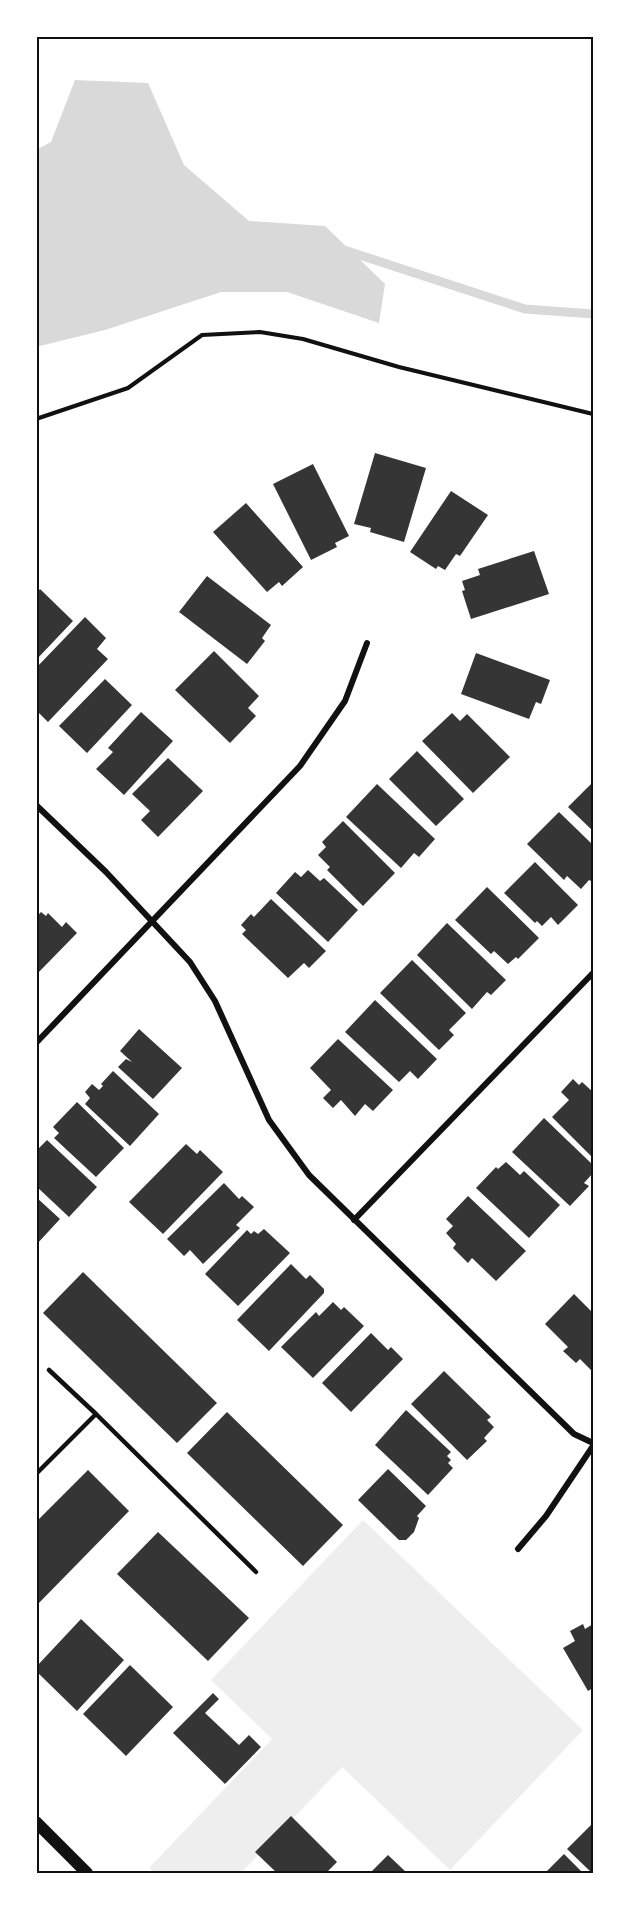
<svg xmlns="http://www.w3.org/2000/svg" width="629" height="1909" font-family="'PT Sans Narrow',sans-serif">
  <style>
    .green { fill: #eee }
    .water { fill: #d9d9d9 }
    .lines { fill: none; stroke-linecap: round; stroke-linejoin: round }
    .stream { stroke: #d9d9d9; stroke-width: 9 }
    .building { fill: #353535 }
    .path { stroke: #111; stroke-width: 4 }
    .service { stroke: #111; stroke-width: 4.5 }
    .minor { stroke: #111; stroke-width: 6 }
    .secondary { stroke: #111; stroke-width: 12 }
    .neatline { fill: none; stroke: #111; stroke-width: 2 }
  </style>
  <rect width="100%" height="100%" fill="#fff"/>
  <path class="green" d="M 363,1520 L 583,1730 L 450,1870 L 342,1767 L 241,1873 L 155,1873 L 149,1868 L 272,1739 L 211,1680 Z"/>
  <path class="water" d="M 75,80 L 148,83 L 184,165 L 249,221 L 325,226 L 385,284 L 379,323 L 287,292 L 221,292 L 105,330 L 36,347 L 36,150 L 51,142 Z"/>
  <g class="lines">
    <path class="stream" d="M 344,250 L 525,309 L 593,314"/>
  </g>
  <path class="building" d="M 375,453 L 426,468 L 404,542 L 370,532 L 371,528 L 354,524 Z
    M 313,464 L 349,536 L 335,543 L 337,547 L 311,560 L 273,484 Z
    M 451,491 L 488,515 L 460,556 L 456,554 L 445,570 L 438,566 L 436,569 L 410,552 Z
    M 246,503 L 303,567 L 282,586 L 279,582 L 267,592 L 213,532 Z
    M 534,551 L 549,594 L 471,619 L 462,591 L 465,590 L 462,581 L 480,575 L 478,569 Z
    M 207,576 L 271,625 L 262,638 L 265,641 L 247,664 L 179,612 Z
    M 40,589 L 73,621 L 36,660 L 36,594 Z
    M 85,617 L 106,638 L 97,649 L 108,659 L 48,722 L 36,710 L 36,668 Z
    M 214,651 L 259,696 L 248,708 L 256,716 L 230,743 L 175,690 Z
    M 476,653 L 550,680 L 541,704 L 536,702 L 529,719 L 461,694 Z
    M 105,679 L 132,705 L 87,753 L 59,726 Z
    M 141,712 L 173,741 L 124,795 L 96,769 L 113,752 L 108,748 Z
    M 452,713 L 460,721 L 467,714 L 510,757 L 473,793 L 422,741 Z
    M 417,751 L 464,799 L 436,826 L 389,779 Z
    M 168,758 L 203,791 L 158,837 L 141,820 L 150,811 L 132,794 Z
    M 593,782 L 593,831 L 568,807 Z
    M 377,784 L 435,839 L 419,857 L 414,853 L 401,868 L 346,817 Z
    M 559,812 L 593,845 L 593,882 L 589,880 L 581,889 L 567,876 L 564,880 L 527,844 Z
    M 343,821 L 395,873 L 363,906 L 327,870 L 330,867 L 318,855 L 326,847 L 322,842 Z
    M 535,862 L 578,905 L 558,925 L 551,917 L 542,926 L 537,921 L 535,923 L 504,893 Z
    M 308,870 L 320,881 L 324,878 L 358,910 L 328,942 L 276,893 L 295,872 L 301,877 Z
    M 487,887 L 539,938 L 518,959 L 516,957 L 508,964 L 494,951 L 491,954 L 455,920 Z
    M 271,899 L 326,951 L 309,968 L 304,963 L 288,978 L 242,934 L 246,930 L 241,925 L 251,914 L 254,917 Z
    M 41,912 L 46,916 L 48,913 L 62,927 L 66,922 L 77,933 L 36,975 L 36,917 Z
    M 447,923 L 506,980 L 491,995 L 487,992 L 472,1009 L 417,955 Z
    M 412,960 L 466,1013 L 449,1030 L 454,1035 L 439,1050 L 380,993 Z
    M 375,1000 L 437,1059 L 418,1079 L 410,1071 L 399,1082 L 345,1032 Z
    M 139,1029 L 182,1068 L 153,1099 L 118,1067 L 126,1059 L 132,1062 L 120,1051 Z
    M 338,1039 L 393,1090 L 373,1111 L 365,1104 L 355,1116 L 341,1100 L 333,1108 L 323,1098 L 331,1090 L 310,1068 Z
    M 113,1071 L 159,1114 L 130,1146 L 85,1104 L 90,1098 L 85,1092 L 92,1084 L 99,1090 L 103,1086 L 101,1084 Z
    M 573,1079 L 579,1085 L 582,1082 L 593,1092 L 593,1158 L 552,1117 L 569,1100 L 561,1092 Z
    M 77,1102 L 124,1148 L 96,1177 L 54,1138 L 59,1133 L 53,1127 Z
    M 544,1118 L 593,1165 L 593,1173 L 584,1183 L 589,1186 L 570,1206 L 512,1152 Z
    M 47,1140 L 97,1187 L 69,1217 L 36,1186 L 36,1151 Z
    M 186,1144 L 197,1154 L 200,1150 L 223,1172 L 163,1234 L 129,1202 Z
    M 506,1162 L 520,1175 L 524,1171 L 560,1205 L 529,1238 L 476,1188 L 496,1167 L 498,1169 Z
    M 224,1183 L 239,1199 L 242,1196 L 254,1207 L 236,1225 L 240,1228 L 203,1264 L 190,1250 L 184,1256 L 167,1239 Z
    M 468,1196 L 526,1251 L 496,1281 L 472,1258 L 468,1263 L 453,1248 L 456,1244 L 446,1233 L 453,1226 L 446,1219 Z
    M 36,1197 L 60,1219 L 36,1245 Z
    M 264,1229 L 290,1253 L 238,1306 L 205,1274 L 247,1230 L 251,1234 L 254,1231 L 258,1234 Z
    M 291,1264 L 306,1279 L 310,1275 L 324,1289 L 324,1293 L 269,1351 L 237,1320 Z
    M 83,1272 L 217,1403 L 177,1443 L 43,1313 Z
    M 574,1294 L 593,1313 L 593,1372 L 580,1359 L 576,1363 L 563,1351 L 568,1347 L 545,1324 Z
    M 333,1302 L 341,1310 L 344,1307 L 364,1326 L 313,1378 L 281,1347 L 316,1312 L 319,1316 Z
    M 371,1333 L 388,1350 L 391,1347 L 403,1359 L 351,1412 L 322,1383 Z
    M 444,1371 L 491,1417 L 487,1420 L 494,1427 L 484,1438 L 487,1441 L 467,1460 L 411,1404 Z
    M 406,1410 L 451,1452 L 447,1456 L 451,1460 L 448,1463 L 453,1468 L 428,1495 L 375,1445 Z
    M 227,1412 L 343,1525 L 303,1566 L 187,1453 Z
    M 388,1469 L 426,1506 L 417,1516 L 419,1518 L 414,1532 L 406,1540 L 399,1540 L 358,1500 Z
    M 88,1470 L 129,1511 L 36,1606 L 36,1522 Z
    M 158,1532 L 249,1618 L 208,1661 L 117,1574 Z
    M 81,1619 L 124,1660 L 77,1711 L 36,1671 L 36,1667 Z
    M 583,1624 L 585,1629 L 593,1624 L 593,1688 L 588,1691 L 563,1648 L 575,1641 L 570,1631 Z
    M 130,1665 L 173,1707 L 126,1756 L 83,1714 Z
    M 213,1693 L 219,1699 L 205,1713 L 239,1745 L 249,1735 L 261,1747 L 225,1784 L 173,1733 Z
    M 291,1816 L 337,1862 L 326,1873 L 277,1873 L 255,1852 Z
    M 593,1823 L 593,1873 L 592,1873 L 567,1849 Z
    M 564,1854 L 583,1873 L 545,1873 Z
    M 388,1855 L 407,1873 L 370,1873 Z"/>
  <g class="lines">
    <path class="path" d="M 36,419 L 128,388 L 202,335 L 260,332 L 303,339 L 399,367 L 593,414"/>
    <path class="service" d="M 49,1370 L 96,1414 L 256,1572
      M 36,1474 L 96,1414"/>
    <path class="minor" d="M 36,805 L 106,872 L 190,962 L 215,1001 L 269,1120 L 309,1175 L 574,1434 L 593,1443
      M 36,1043 L 300,766 L 345,701 L 367,643
      M 354,1220 L 593,973
      M 518,1549 L 546,1516 L 593,1446"/>
    <path class="secondary" d="M 36,1822 L 87,1873"/>
  </g>
  <rect width="629" height="1909" fill="none" stroke="#ffffff" stroke-width="75"/>
  <rect x="38" y="38" width="554" height="1834" class="neatline"/>
</svg>
